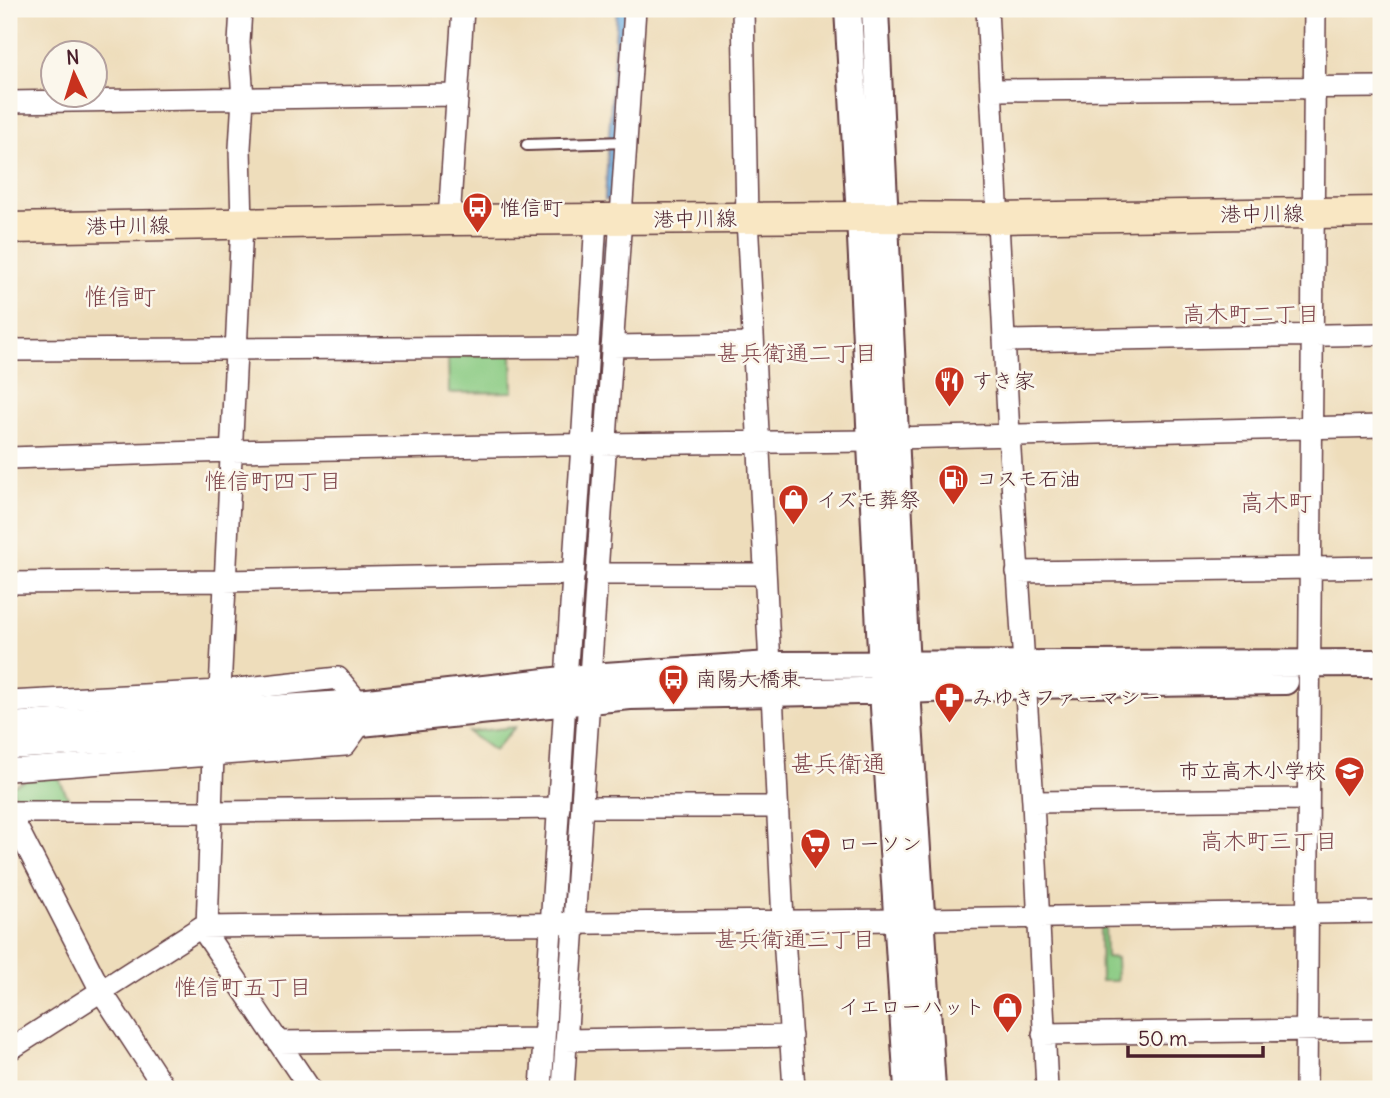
<svg xmlns="http://www.w3.org/2000/svg" width="1390" height="1098" font-family="Delius,'Klee One',sans-serif">
  <style>
    .green { fill: #89ca82; stroke: #6a7456; stroke-width: 2 }
    .water { fill: #71b2e5; stroke: #5e6888; stroke-width: 2 }
    .lines { fill: none; stroke-linecap: round; stroke-linejoin: round }
    .service-casing { stroke: #633c41; stroke-width: 14 }
    .minor-casing { stroke: #633c41; stroke-width: 24 }
    .tertiary-casing { stroke: #633c41; stroke-width: 30 }
    .secondary-casing { stroke: #633c41; stroke-width: 33 }
    .service { stroke: #fff; stroke-width: 10 }
    .minor { stroke: #fff; stroke-width: 21 }
    .tertiary { stroke: #fff; stroke-width: 26 }
    .secondary { stroke: #f9e7c3; stroke-width: 30 }
    .labels { text-anchor: middle; stroke-width: 5; stroke-linejoin: round; paint-order: stroke }
    .poi-label { font-size: 21px; fill: #4a1f2b; stroke: #fbf7ec; text-anchor: start }
    .street-label { font-size: 21px; fill: #4a1f2b; stroke: #fbf7ec }
    .neighbourhood-label { font-size: 23px; fill: #80484e; stroke: #fbf7ec }
    .quarter-label { font-size: 24px; fill: #80484e; stroke: #fbf7ec }
  </style>
  <rect width="100%" height="100%" fill="#fbf7ec"/>
  <filter id="ink" filterUnits="userSpaceOnUse"><feTurbulence type="fractalNoise" baseFrequency=".0143" numOctaves="2"/><feDisplacementMap in="SourceGraphic" scale="14" xChannelSelector="R" yChannelSelector="G"/><feConvolveMatrix kernelMatrix="1 2 1 2 8 2 1 2 1" color-interpolation-filters="sRGB"/></filter>
  <filter id="wash" filterUnits="userSpaceOnUse"><feTurbulence type="fractalNoise" baseFrequency=".00686" numOctaves="4" result="noise"/><feDisplacementMap in="SourceGraphic" scale="28" xChannelSelector="R" yChannelSelector="G"/><feGaussianBlur stdDeviation="1.57" result="paint"/><feColorMatrix in="noise" values="0 0 0 0 0 0 0 0 0 0 0 0 0 0 0 0 0 1.4 0 .05"/><feComposite in="paint" operator="in"/></filter>
  <g filter="url(#wash)">
    <rect width="100%" height="100%" fill="#edb"/>
    <path class="green" d="M 512,354 L 513,392 L 449,393 L 448,356 Z
      M 515,727 L 494,751 L 468,732 Z
      M 58,777 L 71,804 L 22,804 L 15,800 L 12,786 L 25,780 Z
      M 1100,927 L 1105,927 L 1106,957 L 1116,958 L 1117,981 L 1101,981 Z"/>
    <path class="water" d="M 617,9 L 627,9 L 615,199 L 605,200 Z
      M 603,240 L 613,240 L 599,435 L 590,435 Z
      M 597,454 L 583,652 L 573,653 L 588,455 Z
      M 577,718 L 567,908 L 559,908 L 569,719 Z"/>
  </g>
  <g filter="url(#ink)">
    <g class="lines">
      <defs>
        <path id="service" d="M 527,145 L 626,142"/>
        <path id="minor" d="M 743,9 L 747,218 L 770,665
          M 987,9 L 1009,435 L 1033,802 L 1047,1089
          M 992,90 L 1381,87
          M 9,102 L 457,95
          M 449,220 L 463,9
          M 1005,341 L 1381,334
          M 612,346 L 753,344
          M 9,350 L 588,347
          M 896,438 L 1381,426
          M 9,458 L 231,451 L 600,444 L 871,441
          M 1017,572 L 1381,567
          M 598,574 L 765,574
          M 9,583 L 224,581 L 574,574
          M 590,677 L 635,9
          M 566,679 L 582,445 L 596,220
          M 220,691 L 242,224 L 240,148 L 243,98 L 239,43 L 241,9
          M 772,693 L 783,921 L 794,1089
          M 9,702 L 220,691 L 338,678 L 359,703
          M 9,770 L 345,745 L 361,723
          M 1033,802 L 1308,799
          M 582,807 L 778,807
          M 9,812 L 212,812 L 559,808
          M 9,812 L 101,991 L 165,1089
          M 923,919 L 1381,912
          M 201,927 L 310,1089
          M 207,927 L 213,756
          M 1043,1034 L 1381,1029
          M 566,1040 L 791,1036
          M 279,1042 L 544,1039
          M 9,1050 L 201,927 L 898,920
          M 541,1089 L 565,702
          M 563,1089 L 589,699
          M 1306,1089 L 1315,9"/>
        <path id="tertiary" d="M 848,9 L 860,217 L 883,691 L 908,1089
          M 875,9 L 907,690 L 932,1089
          M 9,726 L 359,703 L 590,677 L 770,665 L 1381,663
          M 9,746 L 361,723 L 630,696 L 907,690 L 1026,685 L 1285,681"/>
        <path id="secondary" d="M 9,228 L 449,220 L 860,217 L 999,218 L 1381,212"/>
      </defs>
      <use href="#service" class="service-casing"/>
      <use href="#minor" class="minor-casing"/>
      <use href="#tertiary" class="tertiary-casing"/>
      <use href="#secondary" class="secondary-casing"/>
      <use href="#service" class="service"/>
      <use href="#minor" class="minor"/>
      <use href="#tertiary" class="tertiary"/>
      <use href="#secondary" class="secondary"/>
    </g>
  </g>
  <defs>
    <symbol id="bus-pin" viewBox="-11 -11 22 30"><path d="M0 17L-7.5 6A9.5 9.5 0 1 1 7.5 6Z" fill="#c8321e" stroke="#fbf7ec"/><path d="M-5-6H5V4H4V6H2V4H-2V6H-4V4H-5ZM-3.5-4V0h7V-4ZM-3.5 1.2v1.5H-2V1.2ZM2 1.2v1.5H3.5V1.2Z" fill="#fff"/></symbol>
    <symbol id="restaurant-pin" viewBox="-11 -11 22 30"><path d="M0 17L-7.5 6A9.5 9.5 0 1 1 7.5 6Z" fill="#c8321e" stroke="#fbf7ec"/><path d="M-5-6h1v4h1v-4h1v4h1v-4h1v5L-1.5 .5V6h-2V.5L-5-1ZM5-6V6H3V1.5H1.5Q1.5-4 5-6Z" fill="#fff"/></symbol>
    <symbol id="fuel-pin" viewBox="-11 -11 22 30"><path d="M0 17L-7.5 6A9.5 9.5 0 1 1 7.5 6Z" fill="#c8321e" stroke="#fbf7ec"/><path d="M-5.5-6h7V0h2V4h1.3V-2.5L3-4.5l.8-.8L6-3V5H2.5V1h-1V6h-7ZM-4.2-4.7v3.2H.2V-4.7Z" fill="#fff"/></symbol>
    <symbol id="shop-pin" viewBox="-11 -11 22 30"><path d="M0 17L-7.5 6A9.5 9.5 0 1 1 7.5 6Z" fill="#c8321e" stroke="#fbf7ec"/><path d="M-5-2.5h2.3a2.7 3.5 0 0 1 5.4 0H5L5.5 6h-11ZM-1.5-2.5h3a1.5 2.3 0 0 0-3 0Z" fill="#fff"/></symbol>
    <symbol id="pharmacy-pin" viewBox="-11 -11 22 30"><path d="M0 17L-7.5 6A9.5 9.5 0 1 1 7.5 6Z" fill="#c8321e" stroke="#fbf7ec"/><path d="M-2-6h4v4h4v4h-4v4h-4v-4h-4v-4h4Z" fill="#fff"/></symbol>
    <symbol id="school-pin" viewBox="-11 -11 22 30"><path d="M0 17L-7.5 6A9.5 9.5 0 1 1 7.5 6Z" fill="#c8321e" stroke="#fbf7ec"/><path d="M0-5L7-2L0 1L-7-2ZM-4 1L0 2.5L4 1V4Q0 6-4 4Z" fill="#fff"/></symbol>
    <symbol id="supermarket-pin" viewBox="-11 -11 22 30"><path d="M0 17L-7.5 6A9.5 9.5 0 1 1 7.5 6Z" fill="#c8321e" stroke="#fbf7ec"/><path d="M-6-5.5h2.5l.6 2H6L4.5 2H-2.5L-4.4-4H-6ZM-1.5 3.2a1.3 1.3 0 1 0 .1 0ZM3 3.2a1.3 1.3 0 1 0 .1 0Z" fill="#fff"/></symbol>
  </defs>
  <g fill-rule="evenodd">
    <use href="#bus-pin" x="460" y="190" width="35" height="47"/>
    <use href="#restaurant-pin" x="932" y="364" width="35" height="47"/>
    <use href="#fuel-pin" x="936" y="462" width="35" height="47"/>
    <use href="#shop-pin" x="776" y="482" width="35" height="47"/>
    <use href="#bus-pin" x="656" y="662" width="35" height="47"/>
    <use href="#pharmacy-pin" x="932" y="680" width="35" height="47"/>
    <use href="#school-pin" x="1332" y="754" width="35" height="47"/>
    <use href="#supermarket-pin" x="798" y="826" width="35" height="47"/>
    <use href="#shop-pin" x="990" y="990" width="35" height="47"/>
  </g>
  <g class="labels">
    <g class="poi-label">
      <text x="500" y="215">惟信町</text>
      <text x="972" y="388">すき家</text>
      <text x="976" y="486">コスモ石油</text>
      <text x="816" y="507">イズモ葬祭</text>
      <text x="696" y="686">南陽大橋東</text>
      <text x="972" y="705">みゆきファーマシー</text>
      <text x="1326" y="778" text-anchor="end">市立高木小学校</text>
      <text x="838" y="851">ローソン</text>
      <text x="985" y="1014" text-anchor="end">イエローハット</text>
    </g>
    <g class="street-label">
      <text transform="translate(1262 214) rotate(-1)" y="7">港中川線</text>
      <text transform="translate(695 219) rotate(-1)" y="7">港中川線</text>
      <text transform="translate(128 226) rotate(-1)" y="7">港中川線</text>
    </g>
    <g class="neighbourhood-label">
      <text x="1251" y="322">高木町二丁目</text>
      <text x="797" y="361">甚兵衛通二丁目</text>
      <text x="273" y="489">惟信町四丁目</text>
      <text x="1269" y="849">高木町三丁目</text>
      <text x="795" y="947">甚兵衛通三丁目</text>
      <text x="243" y="995">惟信町五丁目</text>
    </g>
    <g class="quarter-label">
      <text x="120" y="305">惟信町</text>
      <text x="1276" y="511">高木町</text>
      <text x="838" y="772">甚兵衛通</text>
    </g>
  </g>
  <rect width="1390" height="1098" fill="none" stroke="#fbf7ec" stroke-width="35"/>
  <g transform="translate(74 74) rotate(356)"><circle r="33" fill="#fbf7ec" stroke="#b4a19f" stroke-width="2"/>
  <path d="M0-5L12 26L0 18L-12 26Z" fill="#c8321e"/>
  <text y="-10" font-size="19" font-weight="bold" text-anchor="middle" fill="#4a1f2b">N</text>
  </g>
  <path d="M1128 1046v10h135v-10" fill="none" stroke="#4a1f2b" stroke-width="3.5"/>
  <text x="1138" y="1046" font-size="21" fill="#4a1f2b" stroke="#fbf7ec" stroke-width="5" paint-order="stroke">50 m</text>
</svg>
